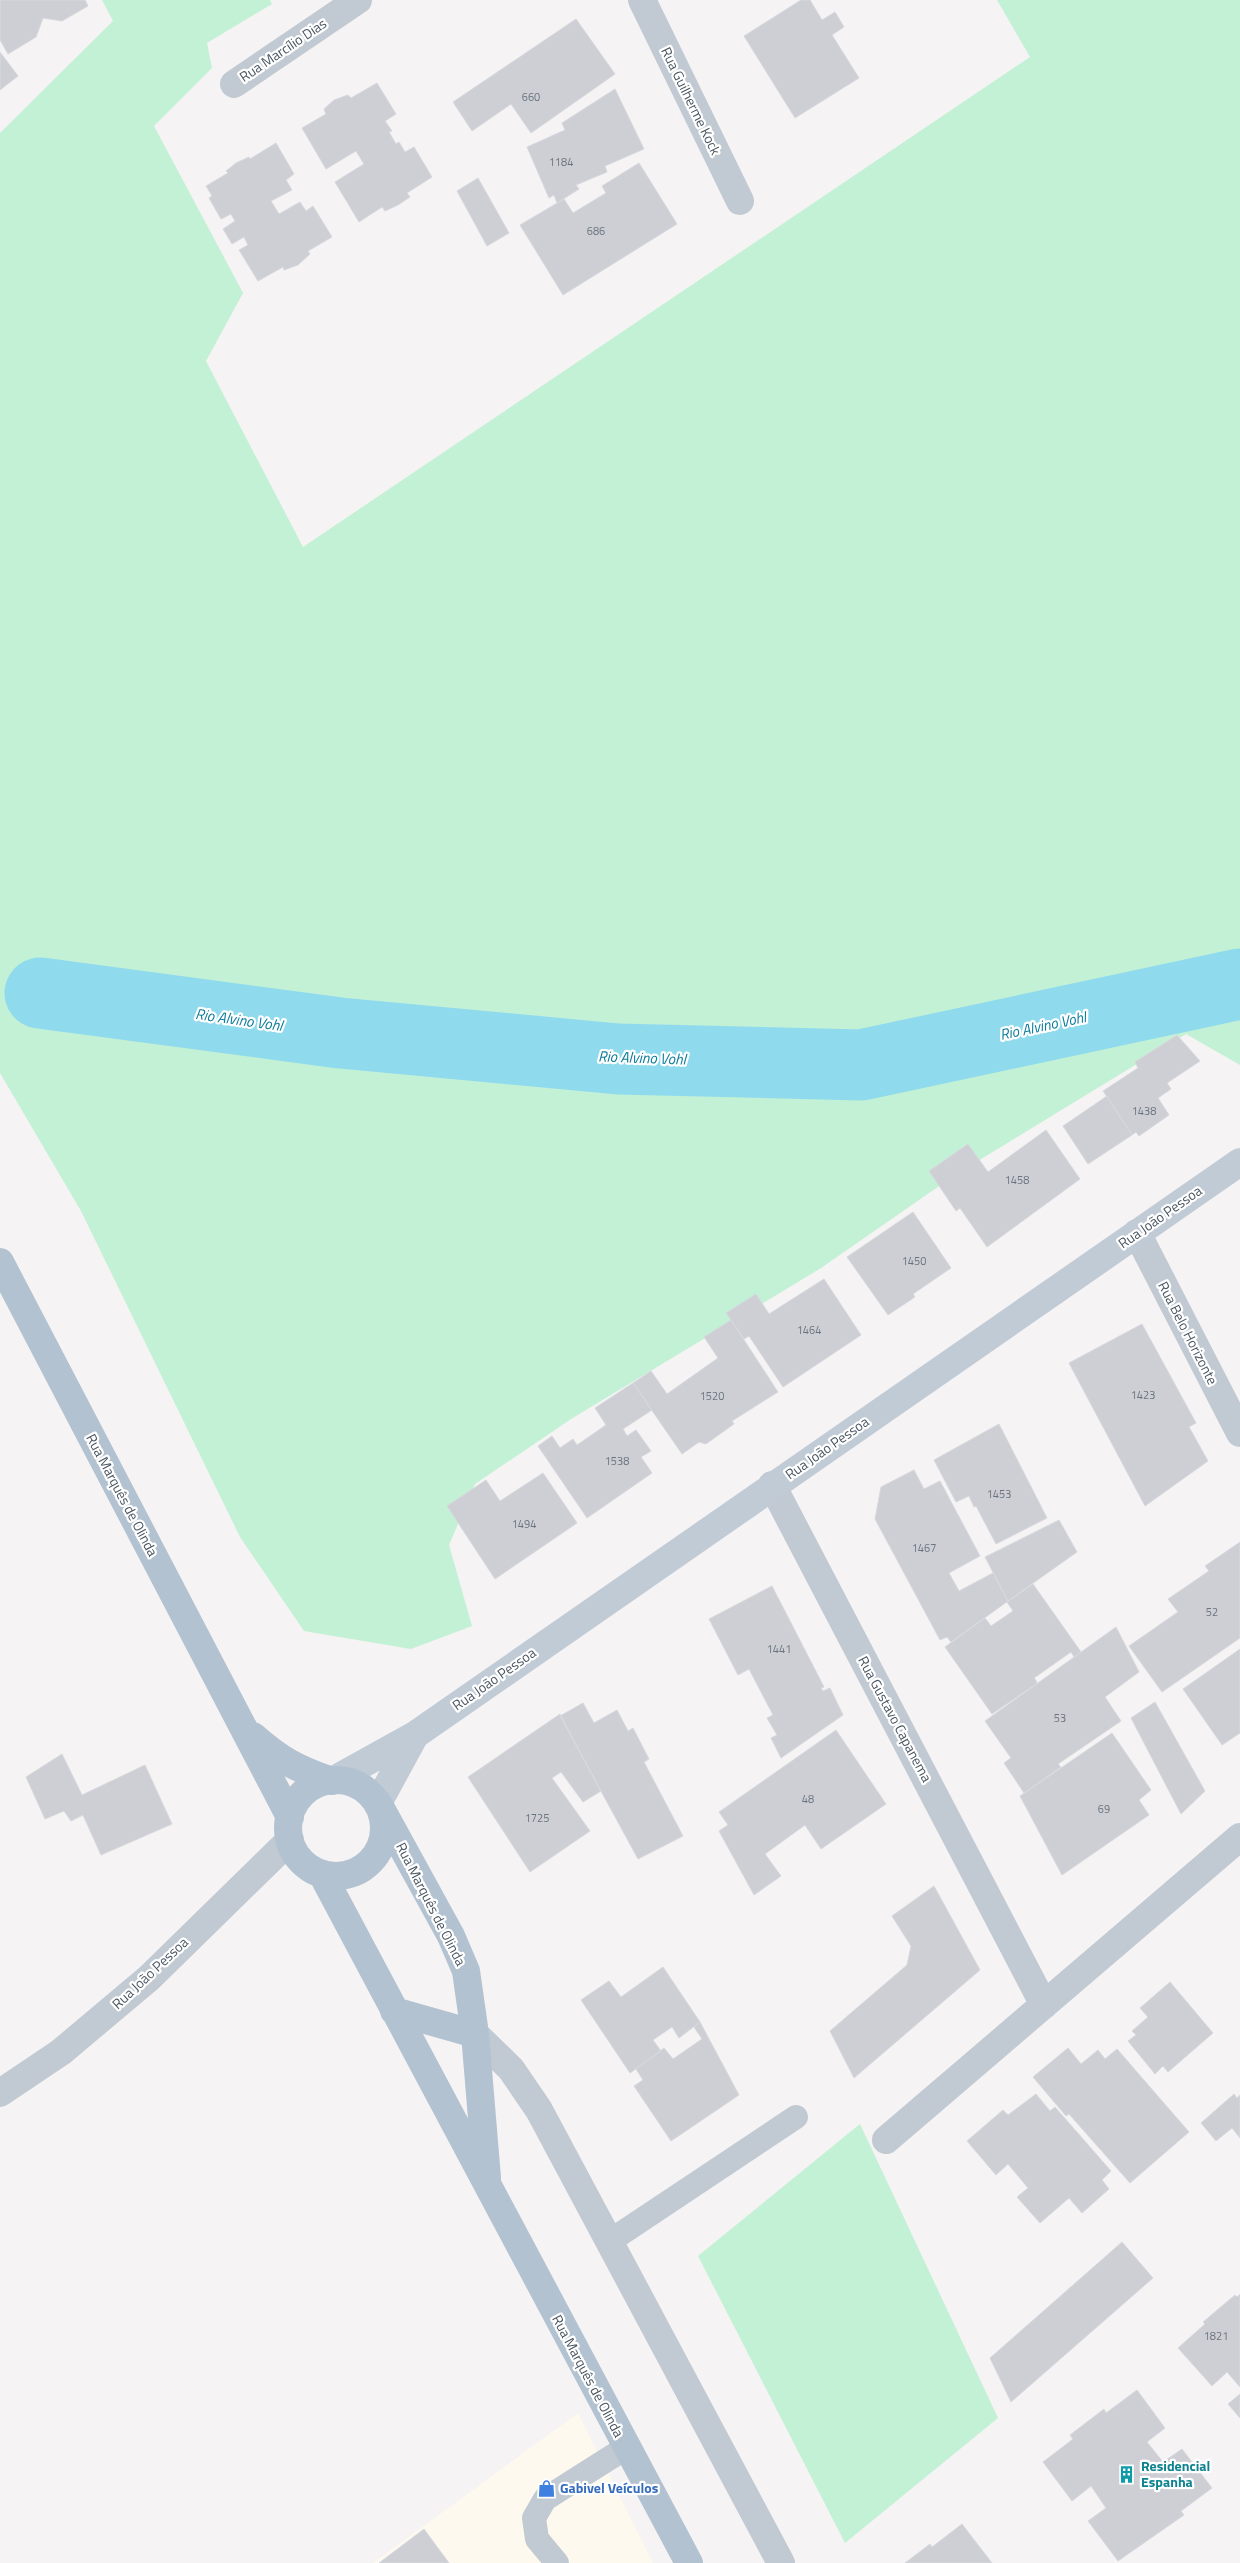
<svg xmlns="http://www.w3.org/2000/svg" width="1240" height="2563" font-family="'Titillium Web',sans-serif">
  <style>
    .commercial { fill: #fdf9ef }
    .green { fill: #c3f1d5 }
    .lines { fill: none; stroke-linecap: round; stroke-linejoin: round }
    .river { stroke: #90daee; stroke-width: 71 }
    .building { fill: #cdcfd5; stroke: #d7d9de }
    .lane { stroke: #c1cad2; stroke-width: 24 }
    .street { stroke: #c1cad2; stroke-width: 28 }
    .secondary { stroke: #c1cbd6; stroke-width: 28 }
    .primary { stroke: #b3c2d1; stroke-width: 28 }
    .labels { text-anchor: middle; stroke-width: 4.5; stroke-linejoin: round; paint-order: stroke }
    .number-label { font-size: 11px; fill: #6b747e }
    .street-label { font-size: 14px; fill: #4a5661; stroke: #fff }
    .culture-label { font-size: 14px; font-weight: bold; fill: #0d838f; stroke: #fff; text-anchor: start }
    .shop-label { font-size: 14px; font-weight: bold; fill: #366cbe; stroke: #fff; text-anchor: start }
    .water-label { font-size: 15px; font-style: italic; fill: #0c7c9b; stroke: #fff }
  </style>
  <rect width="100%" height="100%" fill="#f5f3f3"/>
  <path class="commercial" d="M 578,2413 L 653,2563 L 373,2563 Z"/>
  <path class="green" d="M 102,0 L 270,0 L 272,4 L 207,43 L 212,68 L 154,126 L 243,293 L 206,361 L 303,547 L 1030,57 L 997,0 L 1240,0 L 1240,1065 L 1186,1034 L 955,1175 L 821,1268 L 571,1419 L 475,1484 L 449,1545 L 472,1626 L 411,1649 L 304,1631 L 240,1537 L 81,1211 L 0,1073 L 0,133 L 113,21 Z
    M 860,2124 L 998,2418 L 845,2543 L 698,2256 Z"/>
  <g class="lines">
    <path class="river" d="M 40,993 L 340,1033 L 618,1059 L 861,1065 L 1240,984"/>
  </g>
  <path class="building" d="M 0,0 L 85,0 L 88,6 L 62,21 L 43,18 L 36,37 L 8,54 L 0,40 Z
    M 801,0 L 810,0 L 822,20 L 835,12 L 844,27 L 832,35 L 859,78 L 795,118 L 744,36 Z
    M 576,19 L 615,74 L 531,133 L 511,104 L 472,131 L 453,102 Z
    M 0,52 L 18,76 L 0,90 Z
    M 377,83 L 396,114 L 385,121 L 392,131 L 389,132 L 396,144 L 399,142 L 405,152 L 414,147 L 432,177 L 407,193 L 410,197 L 398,205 L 385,211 L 382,207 L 359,222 L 335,182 L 364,164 L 356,151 L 326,169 L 302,128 L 326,114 L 324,109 L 334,100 L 348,95 L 351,98 Z
    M 615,89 L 644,149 L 605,166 L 607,172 L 576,185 L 579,189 L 557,203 L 554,195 L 549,198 L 527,147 L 565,130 L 562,123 Z
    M 276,143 L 294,174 L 286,180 L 292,190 L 271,201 L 279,214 L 300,202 L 306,211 L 313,206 L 332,237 L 308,251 L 310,254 L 298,265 L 284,270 L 283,267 L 258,281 L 239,250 L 248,245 L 244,237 L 232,244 L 223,229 L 235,221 L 231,214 L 221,219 L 209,198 L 212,196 L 206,186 L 228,173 L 226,171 L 236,163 L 249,157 L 250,159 Z
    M 639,163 L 677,224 L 563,295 L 520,225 L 564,199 L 573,213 L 606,193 L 602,186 Z
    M 478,178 L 509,233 L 487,246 L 457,191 Z
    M 1177,1035 L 1200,1061 L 1167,1083 L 1171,1089 L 1158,1098 L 1169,1115 L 1139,1136 L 1136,1132 L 1132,1135 L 1103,1091 L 1138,1068 L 1135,1062 Z
    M 1107,1096 L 1132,1135 L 1088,1164 L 1063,1126 Z
    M 1046,1130 L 1080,1179 L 987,1247 L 960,1208 L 956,1211 L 929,1171 L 968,1144 L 988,1172 Z
    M 913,1212 L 951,1268 L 913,1294 L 915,1297 L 888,1315 L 847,1257 Z
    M 824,1279 L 861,1335 L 783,1387 L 749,1336 L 744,1339 L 726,1313 L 756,1294 L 769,1314 Z
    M 731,1320 L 778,1392 L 732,1421 L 734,1424 L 706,1444 L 699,1442 L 682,1454 L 633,1383 L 651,1371 L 667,1394 L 718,1358 L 704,1337 Z
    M 1142,1324 L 1196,1423 L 1189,1427 L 1208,1461 L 1145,1506 L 1069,1363 Z
    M 633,1383 L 652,1410 L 623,1429 L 627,1436 L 636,1430 L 651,1451 L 641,1457 L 652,1473 L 587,1518 L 538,1446 L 552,1436 L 560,1448 L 573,1439 L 577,1445 L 606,1425 L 595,1408 Z
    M 999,1424 L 1047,1518 L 996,1544 L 976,1506 L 974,1507 L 969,1496 L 956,1502 L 934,1460 Z
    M 914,1470 L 924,1489 L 940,1481 L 980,1556 L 949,1573 L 959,1591 L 993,1573 L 1008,1601 L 951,1642 L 947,1637 L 940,1640 L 875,1519 L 881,1487 Z
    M 543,1473 L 577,1523 L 495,1579 L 447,1506 L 486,1480 L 500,1501 Z
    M 1059,1520 L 1077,1552 L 1008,1601 L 985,1557 Z
    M 1240,1542 L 1240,1638 L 1162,1692 L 1129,1646 L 1178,1612 L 1168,1599 L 1209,1571 L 1205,1566 Z
    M 1033,1584 L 1081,1652 L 1074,1657 L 1071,1652 L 1034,1678 L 1037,1682 L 1036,1684 L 992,1714 L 945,1647 L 985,1618 L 991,1626 L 1013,1611 L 1007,1602 Z
    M 772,1586 L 824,1687 L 821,1688 L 823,1691 L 830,1688 L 843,1715 L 781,1758 L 771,1738 L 777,1735 L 767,1718 L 773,1715 L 749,1669 L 738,1675 L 709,1619 Z
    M 1116,1627 L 1139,1672 L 1105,1697 L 1121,1721 L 1058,1764 L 1061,1767 L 1024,1793 L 1004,1763 L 1011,1758 L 985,1721 Z
    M 1240,1649 L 1240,1733 L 1222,1745 L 1183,1689 Z
    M 1155,1702 L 1205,1791 L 1181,1814 L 1131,1718 Z
    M 583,1703 L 594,1723 L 617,1710 L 628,1731 L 633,1728 L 649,1759 L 644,1762 L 683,1836 L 638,1859 L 560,1716 Z
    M 560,1714 L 601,1791 L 583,1802 L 561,1772 L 552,1778 L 590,1831 L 530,1872 L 468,1777 Z
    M 836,1730 L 886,1804 L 821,1849 L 805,1825 L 765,1854 L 781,1876 L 754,1895 L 719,1831 L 728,1825 L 719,1812 Z
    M 1112,1733 L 1151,1790 L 1139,1800 L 1149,1815 L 1062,1875 L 1020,1796 Z
    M 62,1754 L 82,1795 L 145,1765 L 172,1824 L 101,1855 L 83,1815 L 71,1821 L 64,1811 L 45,1819 L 26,1777 Z
    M 934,1886 L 980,1970 L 854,2078 L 830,2031 L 907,1965 L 911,1946 L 892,1916 Z
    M 663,1967 L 700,2022 L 679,2038 L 672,2027 L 653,2040 L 661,2051 L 630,2073 L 581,2000 L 609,1981 L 621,1997 Z
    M 1170,1982 L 1213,2033 L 1168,2072 L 1163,2066 L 1155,2074 L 1128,2041 L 1136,2035 L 1132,2031 L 1148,2017 L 1140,2008 Z
    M 700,2022 L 739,2095 L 671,2141 L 634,2086 L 643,2080 L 636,2069 L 664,2048 L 673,2059 L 702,2039 L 694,2027 Z
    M 1068,2048 L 1081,2064 L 1098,2050 L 1105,2059 L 1117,2049 L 1189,2132 L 1130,2183 L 1069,2114 L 1066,2116 L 1033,2077 Z
    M 1036,2094 L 1050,2111 L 1055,2107 L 1111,2171 L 1102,2180 L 1109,2189 L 1082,2213 L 1069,2198 L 1040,2223 L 1017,2197 L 1028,2188 L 1008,2164 L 996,2175 L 967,2141 L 1003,2110 L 1008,2115 Z
    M 1234,2094 L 1237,2098 L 1240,2095 L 1240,2138 L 1232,2128 L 1216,2141 L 1201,2123 Z
    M 1122,2242 L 1153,2278 L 1011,2402 L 990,2358 Z
    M 1240,2294 L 1240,2387 L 1227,2372 L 1212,2386 L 1178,2348 L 1205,2324 L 1203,2322 L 1235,2295 L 1237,2297 Z
    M 1137,2390 L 1165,2428 L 1147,2442 L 1163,2462 L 1182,2449 L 1212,2488 L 1181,2511 L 1184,2515 L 1118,2561 L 1088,2521 L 1106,2508 L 1091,2486 L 1072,2501 L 1043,2462 L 1073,2439 L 1070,2435 L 1104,2409 L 1106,2413 Z
    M 1240,2394 L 1240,2418 L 1228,2404 Z
    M 962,2524 L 992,2563 L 905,2563 L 930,2544 L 932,2547 Z
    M 424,2529 L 449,2563 L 379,2563 Z"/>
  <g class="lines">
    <path class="lane" d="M 610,2241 L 796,2117
      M 557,2563 L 537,2539 L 534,2518 L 545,2499 L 627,2447"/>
    <path class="street" d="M 642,0 L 740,201
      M 234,84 L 358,0
      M 1137,1233 L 1240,1433
      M 772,1485 L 1044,2005
      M 475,2034 L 511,2069 L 539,2110 L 781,2563
      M 0,2093 L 61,2052 L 149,1978 L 290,1840
      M 886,2140 L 1240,1837"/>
    <path class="secondary" d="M 332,1781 L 415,1735 L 1240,1162
      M 378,1803 L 415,1735"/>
    <path class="primary" d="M 0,1262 L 290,1817
      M 253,1736 C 280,1760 297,1769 332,1781
      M288 1828a48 48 0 1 1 96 0a48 48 0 1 1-96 0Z
      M 378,1803 L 451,1936 L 466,1971 L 475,2034 L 487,2178
      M 322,1874 L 689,2563
      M 394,2011 L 475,2034"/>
  </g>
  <defs>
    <symbol id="building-bare" viewBox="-9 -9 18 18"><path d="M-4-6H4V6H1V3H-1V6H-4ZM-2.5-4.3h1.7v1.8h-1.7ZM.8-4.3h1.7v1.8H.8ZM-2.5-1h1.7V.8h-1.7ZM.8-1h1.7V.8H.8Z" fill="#0f9aa8" stroke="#fff" stroke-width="2.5" paint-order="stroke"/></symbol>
    <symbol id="shop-bare" viewBox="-9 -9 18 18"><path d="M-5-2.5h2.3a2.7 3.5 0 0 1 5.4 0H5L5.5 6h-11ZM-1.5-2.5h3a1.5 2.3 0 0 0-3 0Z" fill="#3f7fe0" stroke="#fff" stroke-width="2.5" paint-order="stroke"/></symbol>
  </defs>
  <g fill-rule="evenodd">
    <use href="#building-bare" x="1114" y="2462" width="25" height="25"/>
    <use href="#shop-bare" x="534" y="2476" width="25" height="25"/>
  </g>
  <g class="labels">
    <g class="number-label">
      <text x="531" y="101">660</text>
      <text x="561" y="166">1184</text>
      <text x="596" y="235">686</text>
      <text x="1144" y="1115">1438</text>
      <text x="1017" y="1184">1458</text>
      <text x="914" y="1265">1450</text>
      <text x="809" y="1334">1464</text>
      <text x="1143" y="1399">1423</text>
      <text x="712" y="1400">1520</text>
      <text x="617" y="1465">1538</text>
      <text x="999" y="1498">1453</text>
      <text x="524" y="1528">1494</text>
      <text x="924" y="1552">1467</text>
      <text x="1212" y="1616">52</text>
      <text x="779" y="1653">1441</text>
      <text x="1060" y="1722">53</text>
      <text x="808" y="1803">48</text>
      <text x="1104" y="1813">69</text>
      <text x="537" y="1822">1725</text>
      <text x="1216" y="2340">1821</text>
    </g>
    <g class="street-label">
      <text transform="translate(283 50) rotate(-34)" y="5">Rua Marcílio Dias</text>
      <text transform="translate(691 101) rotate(64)" y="5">Rua Guilherme Kock</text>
      <text transform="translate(1160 1217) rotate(-35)" y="5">Rua João Pessoa</text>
      <text transform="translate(1188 1333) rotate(63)" y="5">Rua Belo Horizonte</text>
      <text transform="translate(827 1448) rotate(-35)" y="5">Rua João Pessoa</text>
      <text transform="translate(122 1495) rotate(62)" y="5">Rua Marquês de Olinda</text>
      <text transform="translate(494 1679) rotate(-35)" y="5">Rua João Pessoa</text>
      <text transform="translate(895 1719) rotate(62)" y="5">Rua Gustavo Capanema</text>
      <text transform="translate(431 1904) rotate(63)" y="5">Rua Marquês de Olinda</text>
      <text transform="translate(150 1973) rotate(-43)" y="5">Rua João Pessoa</text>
      <text transform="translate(588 2376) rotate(62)" y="5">Rua Marquês de Olinda</text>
    </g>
    <g class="culture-label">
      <text x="1141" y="2471">Residencial<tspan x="1141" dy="16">Espanha</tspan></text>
    </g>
    <g class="shop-label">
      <text x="560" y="2493">Gabivel Veículos</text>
    </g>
    <g class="water-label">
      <text transform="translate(239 1020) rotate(8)" y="5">Rio Alvino Vohl</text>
      <text transform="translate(1043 1026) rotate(-12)" y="5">Rio Alvino Vohl</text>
      <text transform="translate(642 1058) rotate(2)" y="5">Rio Alvino Vohl</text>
    </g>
  </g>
</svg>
